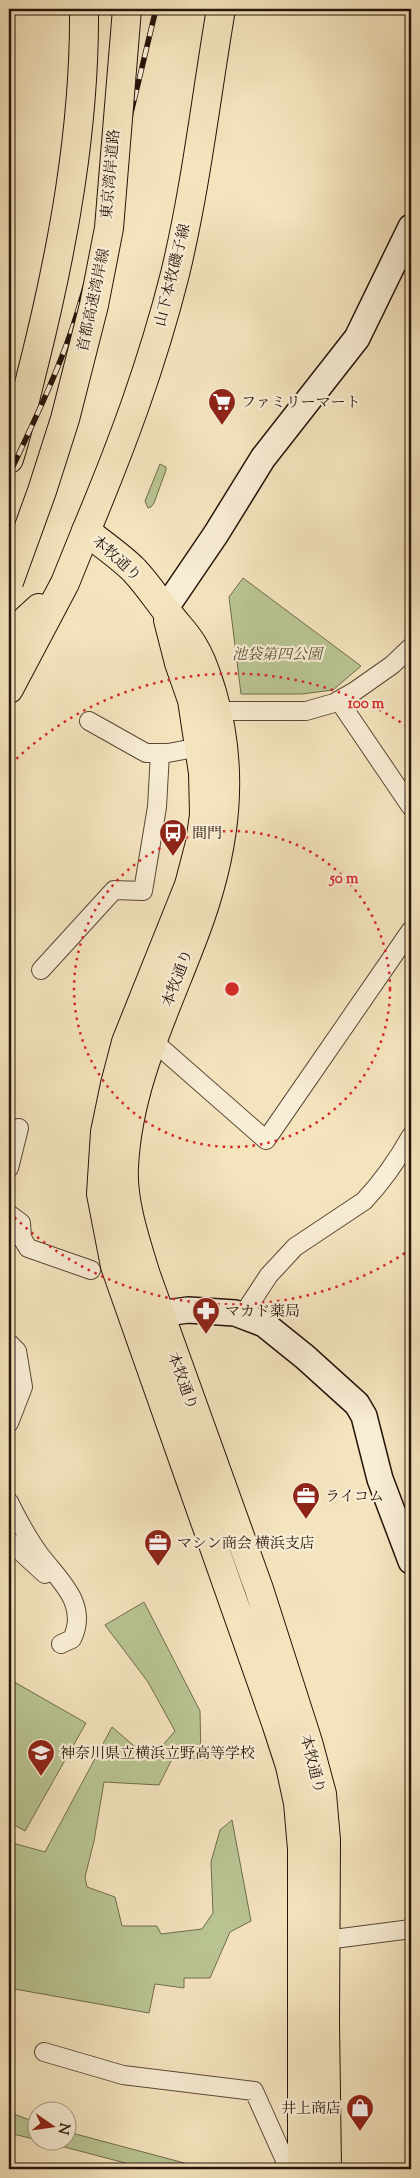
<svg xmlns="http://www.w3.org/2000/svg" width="420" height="2178" font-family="'Sorts Mill Goudy','Noto Serif JP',serif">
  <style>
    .green { fill: #b9c593; stroke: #706c4e }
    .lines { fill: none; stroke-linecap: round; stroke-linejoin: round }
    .street-casing { stroke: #5a4836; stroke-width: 20 }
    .secondary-casing { stroke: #261409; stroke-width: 28 }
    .primary-casing { stroke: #261409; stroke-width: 30 }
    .highway-casing { stroke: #261409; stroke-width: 30 }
    .street { stroke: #f8edd5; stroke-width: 18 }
    .secondary { stroke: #f8edd5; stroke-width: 25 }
    .primary { stroke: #f4e4be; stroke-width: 28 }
    .highway { stroke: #f4e4be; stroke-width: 28 }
    .rail-casing { stroke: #261409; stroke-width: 5.5 }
    .rail { stroke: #f8edd5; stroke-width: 4; stroke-dasharray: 11; stroke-linecap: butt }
    .highway-bridge-casing { stroke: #261409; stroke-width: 30; stroke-linecap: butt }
    .highway-bridge { stroke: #f4e4be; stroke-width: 28 }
    .ring { fill: none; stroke: #d62828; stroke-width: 2.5; stroke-dasharray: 2.5 5 }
    .labels { text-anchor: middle; stroke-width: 4.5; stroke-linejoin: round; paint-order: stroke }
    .street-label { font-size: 15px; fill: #261409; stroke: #f8edd5 }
    .poi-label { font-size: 15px; fill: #261409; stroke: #f8edd5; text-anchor: start }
    .park-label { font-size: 15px; font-style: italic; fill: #595239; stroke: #f8edd5 }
    .centre { fill: #d62828; stroke: #f8edd5; stroke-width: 2.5 }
    .ring-label { font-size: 15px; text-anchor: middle; font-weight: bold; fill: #d62828; stroke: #f8edd5; stroke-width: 4.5; stroke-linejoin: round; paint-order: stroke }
  </style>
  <rect width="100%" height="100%" fill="#f4e4be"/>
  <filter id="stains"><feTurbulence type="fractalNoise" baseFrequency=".004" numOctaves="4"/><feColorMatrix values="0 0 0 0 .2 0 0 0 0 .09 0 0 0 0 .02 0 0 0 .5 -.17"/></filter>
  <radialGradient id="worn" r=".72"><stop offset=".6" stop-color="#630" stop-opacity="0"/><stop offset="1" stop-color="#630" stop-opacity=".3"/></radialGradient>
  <path class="green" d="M 160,464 L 166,467 L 166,470 L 154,503 L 151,507 L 148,508 L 145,501 Z
    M 243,578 L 361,666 L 333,690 L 302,694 L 241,694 L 229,597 Z
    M 144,1602 L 200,1711 L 201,1760 L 174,1755 L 159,1785 L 104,1782 L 94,1841 L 85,1877 L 87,1887 L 115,1897 L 122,1926 L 157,1926 L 161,1934 L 202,1929 L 213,1913 L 211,1862 L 220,1830 L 232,1820 L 251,1921 L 230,1932 L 210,1978 L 184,1978 L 184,1988 L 155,1984 L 149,2013 L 9,1988 L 9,1842 L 45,1852 L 112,1727 L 139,1750 L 156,1753 L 175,1731 L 148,1682 L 105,1625 Z
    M 9,1679 L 86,1723 L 25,1831 L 9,1822 Z
    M 9,2112 L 37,2123 L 38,2140 L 9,2133 Z
    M 68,2132 L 207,2169 L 148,2169 L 38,2140 L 68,2140 Z"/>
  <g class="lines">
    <defs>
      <path id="street" d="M 339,701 L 411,807
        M 218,711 L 306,711 L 334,703 L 355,691 L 392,665 L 411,647
        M 89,721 L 146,753 L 168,753 L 200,747
        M 41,970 L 114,890 L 143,891 L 157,807 L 160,753
        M 152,1040 L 266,1140 L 411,930
        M 9,1168 L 19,1128
        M 9,1214 L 21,1223 L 22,1238 L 28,1248 L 91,1270
        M 242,1316 L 269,1275 L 295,1247 L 364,1201 C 383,1181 398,1159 411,1136
        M 9,1343 L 17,1351 L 23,1387 L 9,1423
        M 9,1502 C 18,1520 28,1539 40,1555 C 59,1580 89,1604 72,1639 L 61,1644
        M 9,1541 L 45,1574
        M 326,1940 L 411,1929
        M 44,2052 L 123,2075 L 254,2091 L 284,2158 L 311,2159"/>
      <path id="secondary" d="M 165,609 L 216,534 L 263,458 L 357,338 L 411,227
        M 142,1319 L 159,1314 L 188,1310 L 235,1313 L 264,1324 L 305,1357 L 357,1404 L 364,1416 L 380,1479 L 411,1561"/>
      <path id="primary" d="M 221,9 C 206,97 196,187 175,274 C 152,365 122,445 86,531 C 102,544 120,556 134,570 C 148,585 159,602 172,618 C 179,627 188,636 194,647 C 203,661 207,677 212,692 C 235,770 226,844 200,919 C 171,1001 128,1079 124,1167 C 122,1202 136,1242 146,1275 L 259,1589 L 308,1742 L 322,1794 L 326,1840 L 325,2023 L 327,2169
        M 168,620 L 179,663 L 192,700 L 203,773 L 204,815 L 200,843 L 189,885 L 126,1042 L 115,1084 L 105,1132 L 101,1194 L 115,1266 L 276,1723 L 290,1766 L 298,1803 L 302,1849 L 302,2169"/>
      <path id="highway" d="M 9,459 C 19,428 26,395 34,364 C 63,248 85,128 84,9
        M 9,645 L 27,619 L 39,608
        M 9,689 L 65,583 L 86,531"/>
    </defs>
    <use href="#street" class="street-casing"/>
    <use href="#secondary" class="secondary-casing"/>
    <use href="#primary" class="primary-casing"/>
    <use href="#highway" class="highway-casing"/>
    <use href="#street" class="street"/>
    <use href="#secondary" class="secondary"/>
    <use href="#primary" class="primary"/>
    <use href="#highway" class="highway"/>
    <defs>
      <path id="rail" d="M 9,475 C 31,427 55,379 72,329 C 106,224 130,116 156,9"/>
    </defs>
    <use href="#rail" class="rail-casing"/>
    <use href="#rail" class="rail"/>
    <defs>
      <path id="highway-bridge" d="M 9,582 L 42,491 L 65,419 L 94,305 L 109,228 L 127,9"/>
    </defs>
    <use href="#highway-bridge" class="highway-bridge-casing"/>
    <use href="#highway-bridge" class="highway-bridge"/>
  </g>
  <g class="ring">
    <circle cx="232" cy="989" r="158"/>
    <path d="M411 1249A316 316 0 0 1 11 1214M11 764A316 316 0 0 1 411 729"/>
  </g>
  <defs>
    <symbol id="supermarket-pin" viewBox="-11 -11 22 30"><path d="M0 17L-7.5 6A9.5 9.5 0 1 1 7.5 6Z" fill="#8f2418" stroke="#f8edd5"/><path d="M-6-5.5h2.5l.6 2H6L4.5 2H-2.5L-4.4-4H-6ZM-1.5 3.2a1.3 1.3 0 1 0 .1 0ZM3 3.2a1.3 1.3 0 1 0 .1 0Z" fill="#fff"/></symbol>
    <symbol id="bus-pin" viewBox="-11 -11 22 30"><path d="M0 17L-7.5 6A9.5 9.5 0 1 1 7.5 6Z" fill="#8f2418" stroke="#f8edd5"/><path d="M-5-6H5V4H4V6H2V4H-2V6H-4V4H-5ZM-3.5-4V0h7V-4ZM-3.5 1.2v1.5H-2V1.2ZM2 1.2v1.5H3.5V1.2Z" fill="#fff"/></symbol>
    <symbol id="pharmacy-pin" viewBox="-11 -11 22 30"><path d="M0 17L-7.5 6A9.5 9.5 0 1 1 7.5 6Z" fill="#8f2418" stroke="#f8edd5"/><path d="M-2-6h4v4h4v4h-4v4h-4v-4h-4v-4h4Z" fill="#fff"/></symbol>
    <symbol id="office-pin" viewBox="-11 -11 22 30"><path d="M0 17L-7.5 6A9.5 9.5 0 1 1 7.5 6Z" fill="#8f2418" stroke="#f8edd5"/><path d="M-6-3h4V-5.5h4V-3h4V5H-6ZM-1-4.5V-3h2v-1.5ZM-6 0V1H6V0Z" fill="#fff"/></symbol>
    <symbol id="school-pin" viewBox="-11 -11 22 30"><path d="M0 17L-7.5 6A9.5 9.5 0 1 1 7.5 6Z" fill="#8f2418" stroke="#f8edd5"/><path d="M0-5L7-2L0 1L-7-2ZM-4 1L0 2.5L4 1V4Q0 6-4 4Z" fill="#fff"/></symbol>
    <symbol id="shop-pin" viewBox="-11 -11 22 30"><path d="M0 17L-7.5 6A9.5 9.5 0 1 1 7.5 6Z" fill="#8f2418" stroke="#f8edd5"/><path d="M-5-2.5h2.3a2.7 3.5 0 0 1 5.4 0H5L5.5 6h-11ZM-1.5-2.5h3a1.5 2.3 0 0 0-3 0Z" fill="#fff"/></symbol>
  </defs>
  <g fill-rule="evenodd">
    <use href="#supermarket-pin" x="206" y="386" width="32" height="43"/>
    <use href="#bus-pin" x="157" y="817" width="32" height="43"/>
    <use href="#pharmacy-pin" x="190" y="1295" width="32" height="43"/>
    <use href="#office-pin" x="290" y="1480" width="32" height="43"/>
    <use href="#office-pin" x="142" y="1527" width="32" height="43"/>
    <use href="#school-pin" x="25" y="1737" width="32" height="43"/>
    <use href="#shop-pin" x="344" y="2092" width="32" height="43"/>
  </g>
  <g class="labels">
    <g class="street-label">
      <text transform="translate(110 174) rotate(-85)" y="5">東京湾岸道路</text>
      <text transform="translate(172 275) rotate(-76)" y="5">山下本牧磯子線</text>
      <text transform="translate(93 300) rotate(-78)" y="5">首都高速湾岸線</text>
      <text transform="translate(117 558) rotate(42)" y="5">本牧通り</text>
      <text transform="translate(177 978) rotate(-69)" y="5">本牧通り</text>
      <text transform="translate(183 1381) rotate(70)" y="5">本牧通り</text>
      <text transform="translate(313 1764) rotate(76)" y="5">本牧通り</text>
    </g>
    <g class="poi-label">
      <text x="241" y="407">ファミリーマート</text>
      <text x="192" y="838">間門</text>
      <text x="225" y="1316">マカド薬局</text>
      <text x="325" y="1501">ライコム</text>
      <text x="177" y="1548">マシン商会 横浜支店</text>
      <text x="60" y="1758">神奈川県立横浜立野高等学校</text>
      <text x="341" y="2113" text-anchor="end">井上商店</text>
    </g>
    <g class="park-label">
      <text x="277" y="659">池袋第四公園</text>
    </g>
  </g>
  <circle cx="232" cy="989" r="8" class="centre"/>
  <g class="ring-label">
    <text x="366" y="708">100 m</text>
    <text x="344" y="883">50 m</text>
  </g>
  <rect width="420" height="2178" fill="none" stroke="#f4e4be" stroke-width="30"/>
  <rect x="10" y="10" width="400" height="2158" fill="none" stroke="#261409" stroke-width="2.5"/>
  <rect x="15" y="15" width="390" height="2148" fill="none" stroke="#261409"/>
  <g transform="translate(52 2126) rotate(103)"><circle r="24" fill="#f8edd5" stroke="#a49683"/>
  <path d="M0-4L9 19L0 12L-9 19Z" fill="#8f2418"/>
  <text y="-8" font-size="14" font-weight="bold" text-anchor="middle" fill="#261409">N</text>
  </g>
  <rect width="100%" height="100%" filter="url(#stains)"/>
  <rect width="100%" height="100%" fill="url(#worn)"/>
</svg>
